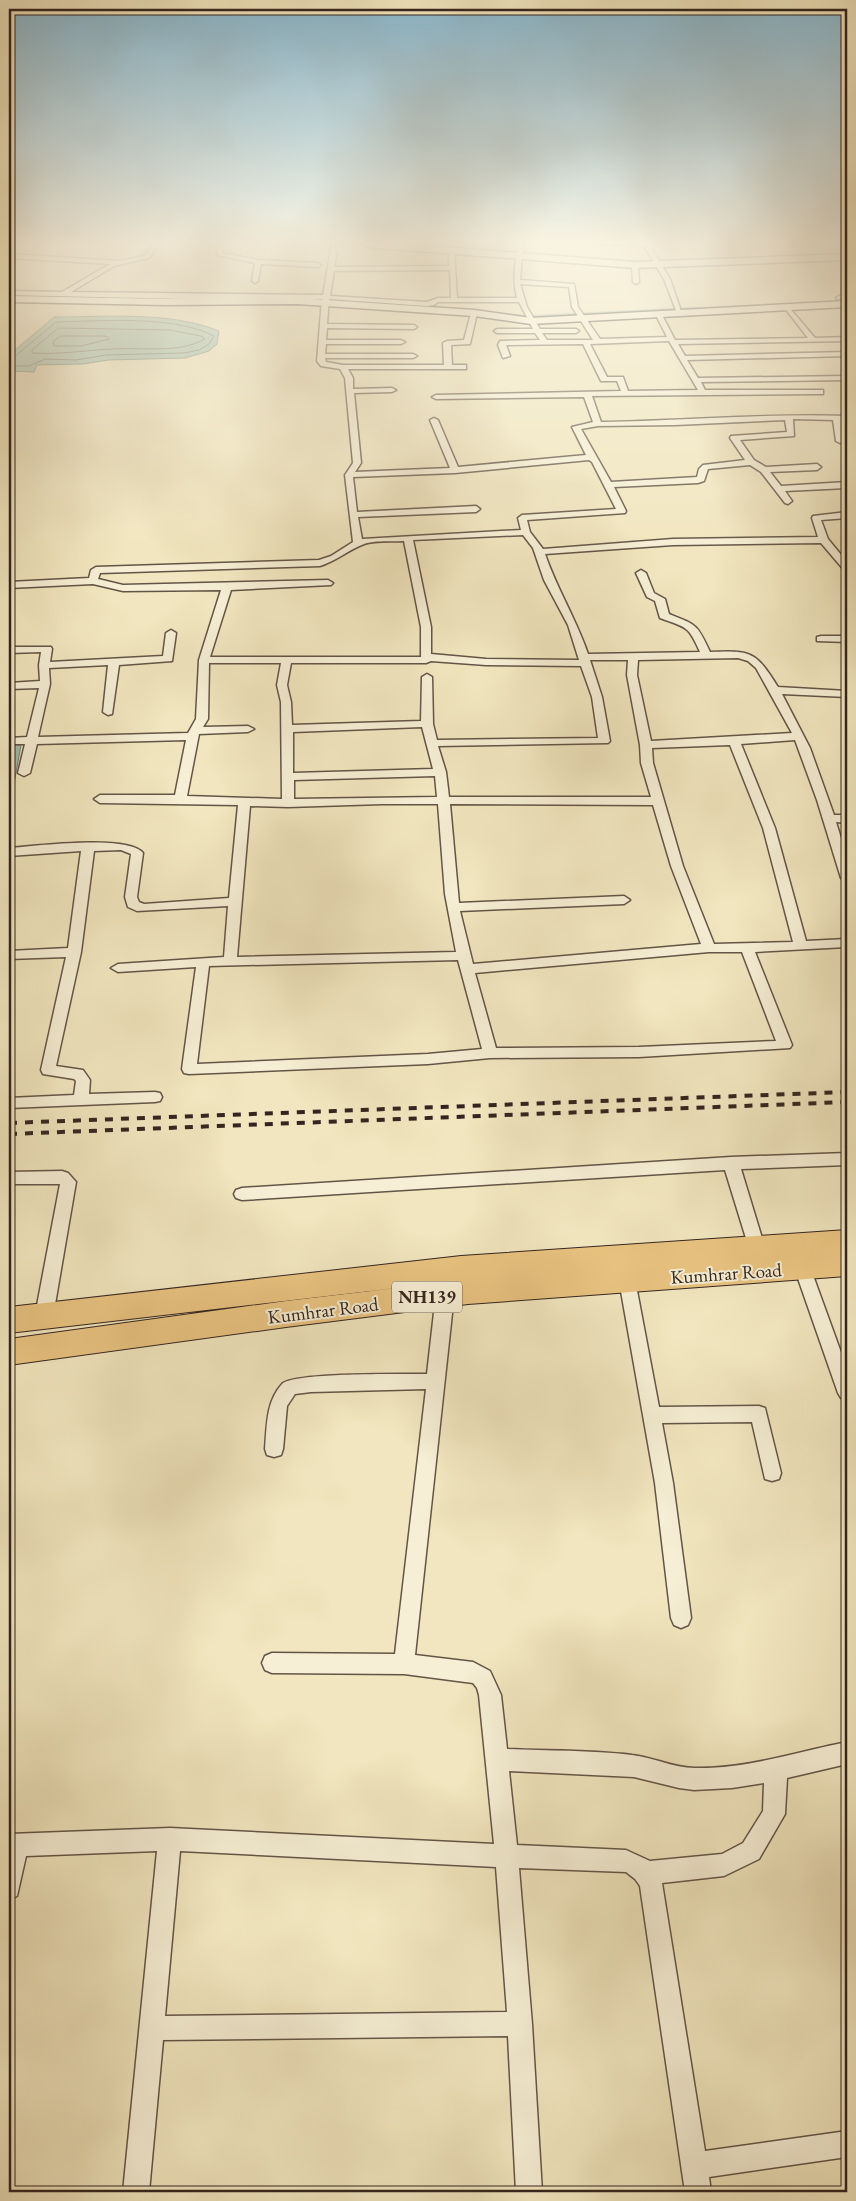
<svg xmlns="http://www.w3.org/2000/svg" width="856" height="2201" font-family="'EB Garamond',serif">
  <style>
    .water { fill: #9bc0ae; stroke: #728274 }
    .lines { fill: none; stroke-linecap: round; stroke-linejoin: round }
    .shore { stroke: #687266; stroke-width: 1 }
    .canal { fill: #9bc0ae; fill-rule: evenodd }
    .street-casing { stroke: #635546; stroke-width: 3 }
    .secondary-casing { stroke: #34251e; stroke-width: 3 }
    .highway-casing { stroke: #34251e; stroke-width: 2 }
    .street { fill: #f6efd5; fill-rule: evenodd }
    .secondary { fill: #f6efd5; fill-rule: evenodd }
    .highway { fill: #e8c380; fill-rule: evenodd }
    .rail { stroke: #34251e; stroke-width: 4; stroke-dasharray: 8 8; stroke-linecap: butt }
    .labels { text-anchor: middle; stroke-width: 4; stroke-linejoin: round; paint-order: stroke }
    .shield { fill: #f6efd5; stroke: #6e6255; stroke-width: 1 }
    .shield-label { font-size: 18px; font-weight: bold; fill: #34251e }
    .street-label { font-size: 19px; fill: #34251e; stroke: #f6efd5 }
  </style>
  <rect width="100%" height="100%" fill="#f1e6bf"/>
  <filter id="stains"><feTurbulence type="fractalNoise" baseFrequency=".004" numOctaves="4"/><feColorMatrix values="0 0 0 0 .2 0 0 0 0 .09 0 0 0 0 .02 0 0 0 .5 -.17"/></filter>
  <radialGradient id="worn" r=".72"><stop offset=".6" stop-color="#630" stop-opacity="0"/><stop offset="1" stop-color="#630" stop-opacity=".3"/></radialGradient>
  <path class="water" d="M 54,317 C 107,317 170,311 219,331 L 217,344 L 209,351 L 185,358 L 108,360 L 83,364 L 37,365 L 34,372 L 9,371 L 9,355 Z
    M 9,745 L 21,745 L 12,795 L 9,797 Z"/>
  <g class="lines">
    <path class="shore" d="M 59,328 L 170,330 L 201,336 L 205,339 C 178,354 143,347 113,349 C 86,350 60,355 32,353 L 32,350 Z
      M 61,336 L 106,336 L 109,339 L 81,346 L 54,346 L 53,342 Z
      M 9,358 L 14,357 L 56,322 C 101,321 174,315 214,336 L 209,344 L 199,350 L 184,353 L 106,355 L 76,360 L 45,359 L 29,366 L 9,366"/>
    <path class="canal" d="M 9,293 L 88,296 L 92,298 L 88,300 L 9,297 Z
      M 294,295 L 403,304 L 407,306 L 403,308 L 297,299 L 293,297 Z
      M 694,307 L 697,307 L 697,311 L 530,319 L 498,317 L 494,315 L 498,313 L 530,315 Z"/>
    <defs>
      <path id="street" d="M 153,244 L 159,244 L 149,258 L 114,266 L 71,292 L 323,295 L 332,244 L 338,244 L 334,267 L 449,266 L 449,251 L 454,250 L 457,298 L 517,298 C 512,279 516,263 517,244 L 523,244 L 520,280 L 574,284 L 578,307 L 600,339 L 667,337 L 656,315 L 659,313 L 662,315 L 675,340 L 808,338 L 784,307 L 787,305 L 815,338 L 847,337 L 847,341 L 678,344 L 685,356 L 847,352 L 847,356 L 687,360 L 698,378 L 847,376 L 847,380 L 701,382 L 705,390 L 823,390 L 823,394 L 820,394 L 592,396 L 601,422 C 683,421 765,413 847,416 L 847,420 L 841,420 L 844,441 L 840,443 L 836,441 L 833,420 L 793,419 L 794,436 L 740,440 L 754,460 L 766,467 L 817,464 L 821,467 L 817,470 L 770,472 L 781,486 L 847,482 L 847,488 L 785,491 L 792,501 L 788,504 L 785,503 L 761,472 L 750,465 L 708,469 L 704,481 L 698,483 L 614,487 L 626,511 L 625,513 L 527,520 L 530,532 L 543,549 L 673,539 L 818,537 L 812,518 L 813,516 L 847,512 L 847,518 L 821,520 L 828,539 L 847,562 L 847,571 L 844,570 L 821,543 L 673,545 L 545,554 C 557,589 576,619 588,654 L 700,652 C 688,625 687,628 660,618 L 655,601 L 647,597 L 636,573 L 641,570 L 646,573 L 654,593 L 665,599 L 669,614 C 697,625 697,624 710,652 C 752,650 756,652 778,687 L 847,691 L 847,697 L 782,694 L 810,748 L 834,815 L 847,815 L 847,823 L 836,822 L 847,858 L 847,882 L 841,878 L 817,800 L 795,740 L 741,744 L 775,828 L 806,941 L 847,939 L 847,947 L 755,952 L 792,1045 L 790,1048 L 639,1057 L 490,1058 L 428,1064 L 189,1074 L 184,1073 L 182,1069 L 196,967 L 118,972 L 111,968 L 118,964 L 224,957 L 228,906 L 137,911 L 128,907 L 125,897 L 131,854 L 121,850 L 94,851 L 81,952 L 56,1066 L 83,1070 L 90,1080 L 89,1094 L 155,1092 L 160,1093 L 162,1097 L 160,1101 L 155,1102 L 9,1108 L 9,1098 L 74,1095 L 76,1081 L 74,1079 L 43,1074 L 41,1070 L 66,957 L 9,959 L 9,951 L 68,948 L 81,851 L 9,856 L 9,848 C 35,846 128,834 143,853 L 137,897 L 139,902 L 144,904 L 229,898 L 238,805 L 100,803 L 94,799 L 100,795 L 175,795 L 186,740 L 37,744 L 30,773 L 24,776 L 18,773 L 25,744 L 9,744 L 9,738 L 27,737 L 39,688 L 9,689 L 9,683 L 40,681 L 39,665 L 41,652 L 9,653 L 9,647 L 51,647 L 52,649 L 50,662 L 163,656 L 166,633 L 171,630 L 176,633 L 172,661 L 119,665 L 112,714 L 108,715 L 103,712 L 108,665 L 49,668 L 50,684 L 38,737 L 188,733 L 196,719 L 199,660 L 221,590 L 123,591 L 93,584 L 9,588 L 9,582 L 89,578 L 91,570 L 96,567 L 319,560 L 331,556 L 353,542 L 345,475 L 353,463 L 345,378 L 340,369 L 321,366 L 317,361 L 322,299 L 185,299 L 9,295 L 9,291 L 62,292 L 110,264 L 9,258 L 9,254 L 120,261 L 145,256 ZM 450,270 L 451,298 L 438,298 L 427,302 L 330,296 L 334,271 ZM 520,284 L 569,287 L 572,307 L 593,340 L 547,340 L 542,333 L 576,333 L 579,331 L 576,329 L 540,329 L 527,307 ZM 329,299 L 427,306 L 434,305 L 438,302 L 519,302 L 533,329 L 497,329 L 494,331 L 497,333 L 535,333 L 540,340 L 500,341 L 498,345 L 503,358 L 510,356 L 506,345 L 583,344 L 601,381 L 617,381 L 621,391 L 436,395 L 432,397 L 436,399 L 584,397 L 593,422 L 572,427 L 586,455 L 458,467 L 438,420 L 434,418 L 430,420 L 450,468 L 355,472 L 361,463 L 354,393 L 392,392 L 396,390 L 392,388 L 353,389 L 353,378 L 348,369 L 466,369 L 466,365 L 452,365 L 451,345 L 470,344 L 477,313 L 474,311 L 471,313 L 464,340 L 447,341 L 443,343 L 444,365 L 343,365 L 326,362 L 325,358 L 413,358 L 417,356 L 413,354 L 325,354 L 326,344 L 401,344 L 405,342 L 401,340 L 326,340 L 327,328 L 414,329 L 417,327 L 414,325 L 327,324 ZM 669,341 L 698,390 L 628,391 L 623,377 L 607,377 L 590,344 ZM 785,420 L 787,432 L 731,436 L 730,438 L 745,460 L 703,465 L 699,469 L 697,477 L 611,482 L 581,429 L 598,426 L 675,425 ZM 589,460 L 592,462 L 616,509 L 522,515 L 518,518 L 521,530 L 362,539 L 358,517 L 476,512 L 480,509 L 476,506 L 357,512 L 353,477 L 455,473 ZM 523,535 L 533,548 L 544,580 L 568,625 L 579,660 L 486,659 L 431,654 L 431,627 L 413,540 ZM 404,541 L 421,627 L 421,657 L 210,657 L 231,590 L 331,585 L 333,583 L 328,580 L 123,585 L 98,579 L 100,573 L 320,566 C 336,561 348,550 364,544 C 376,540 391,542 404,541 ZM 738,658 L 748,661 L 756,668 L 792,733 L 651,741 L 637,675 L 638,660 ZM 590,660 L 628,660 L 627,675 L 640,745 L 641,763 L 651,797 L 449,797 L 446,772 L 438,746 L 608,743 L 610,741 L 602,697 ZM 431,661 L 486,665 L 581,666 L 592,697 L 598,738 L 437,740 L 433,724 L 432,677 L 427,674 L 422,677 L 421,721 L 292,725 L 291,702 L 287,685 L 291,663 L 426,663 ZM 209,663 L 281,663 L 277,685 L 281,702 L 282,799 L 187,796 L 199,734 L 248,732 L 254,729 L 248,726 L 203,727 L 208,719 ZM 422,727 L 433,769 L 293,773 L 293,732 ZM 730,745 L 763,828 L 793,942 L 714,944 L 683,866 L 653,763 L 652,748 ZM 435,776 L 437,797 L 294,799 L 294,780 ZM 382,804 L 438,804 L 445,894 L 456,952 L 237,957 L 250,806 L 288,807 ZM 450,804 L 653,805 L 671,866 L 701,944 L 473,964 L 460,911 L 624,904 L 630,900 L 624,896 L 459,903 ZM 709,952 L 742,952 L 776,1041 L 639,1047 L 496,1048 L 475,973 ZM 458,960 L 482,1049 L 428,1054 L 197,1064 L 209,966 Z
        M 217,244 L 223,244 L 222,253 L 258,260 L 318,263 L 321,265 L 318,267 L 261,264 L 258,281 L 255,283 L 252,281 L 255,263 L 217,255 Z
        M 590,244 L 657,244 L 650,246 L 670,279 L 682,314 L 677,313 L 664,279 L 644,246 Z
        M 635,263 L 638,265 L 639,282 L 636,284 L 633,282 L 632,265 Z
        M 839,296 L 847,296 L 847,300 L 837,299 L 836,298 Z
        M 821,636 L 847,636 L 847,642 L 817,641 L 817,637 Z
        M 847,1153 L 847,1165 L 741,1169 L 765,1248 L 763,1253 L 757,1254 L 751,1253 L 749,1248 L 725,1170 L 242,1200 L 236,1198 L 234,1194 L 236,1190 L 242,1188 L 731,1157 Z
        M 62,1171 L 68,1173 L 76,1182 L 53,1316 L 50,1321 L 44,1323 L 38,1321 L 35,1316 L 60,1184 L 9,1184 L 9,1172 Z
        M 802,1260 L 808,1262 L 810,1267 L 847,1369 L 847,1401 L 841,1398 L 838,1393 L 794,1267 L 796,1262 Z
        M 627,1273 L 633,1275 L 635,1280 L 659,1407 L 759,1406 L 765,1408 L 781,1473 L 779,1479 L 772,1481 L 765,1479 L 752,1422 L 662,1423 L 673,1483 L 691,1618 L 688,1625 L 681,1628 L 674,1625 L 671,1618 L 655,1483 L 619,1280 L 621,1275 Z
        M 445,1288 L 451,1290 L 454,1295 L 415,1655 L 473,1662 L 490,1671 L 501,1695 L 507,1749 C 548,1751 590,1750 632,1755 C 653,1757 673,1768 695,1768 C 747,1769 796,1752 847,1742 L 847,1764 L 787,1778 L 785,1814 L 759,1859 L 724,1876 L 662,1883 L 705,2151 L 847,2131 L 847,2157 L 709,2177 L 711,2192 L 685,2192 L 640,1886 L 635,1879 L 626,1872 L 519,1868 L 532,2024 L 542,2192 L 516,2192 L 508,2036 L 163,2040 L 149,2192 L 123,2192 L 157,1851 L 26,1856 L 17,1896 L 9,1900 L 9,1834 L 170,1828 L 494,1844 L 479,1695 L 477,1688 L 473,1683 L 404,1674 L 272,1673 L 265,1670 L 262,1663 L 265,1656 L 272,1653 L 395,1654 L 426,1389 L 311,1392 L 295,1394 L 287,1406 L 283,1449 L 281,1455 L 274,1457 L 267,1455 L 265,1449 C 267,1425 266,1402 282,1384 C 292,1372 406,1374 427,1374 L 436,1295 L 439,1290 ZM 509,1771 L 634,1777 L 679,1788 L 694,1790 L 732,1788 L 764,1783 L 763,1811 L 743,1843 L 722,1854 L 650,1861 L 626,1850 L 517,1845 ZM 180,1851 L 496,1867 L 507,2012 L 165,2016 Z"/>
      <path id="secondary" d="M 362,244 L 405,244 L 635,262 L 847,254 L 847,260 L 635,268 L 366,247 Z
        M 9,296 L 166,299 L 297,298 L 474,310 L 531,318 L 847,301 L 847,307 L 531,324 L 474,316 L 297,304 L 166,305 L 9,302 Z"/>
      <path id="highway" d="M 847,1230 L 847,1276 L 468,1304 L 286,1327 L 9,1365 L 9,1339 L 286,1301 L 465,1280 L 9,1333 L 9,1307 L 461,1256 Z"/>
    </defs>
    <use href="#street" class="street-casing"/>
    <use href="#secondary" class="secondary-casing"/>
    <use href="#highway" class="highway-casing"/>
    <use href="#street" class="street"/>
    <use href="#secondary" class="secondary"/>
    <use href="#highway" class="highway"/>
    <path class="rail" d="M 9,1123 L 847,1092
      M 9,1134 L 847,1102"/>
  </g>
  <linearGradient id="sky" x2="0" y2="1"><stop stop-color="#89b9d1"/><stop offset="0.44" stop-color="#f9f4e2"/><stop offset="1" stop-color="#f9f4e2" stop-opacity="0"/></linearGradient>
  <rect width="856" height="552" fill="url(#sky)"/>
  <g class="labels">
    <rect class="shield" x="392" y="1281.5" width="70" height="31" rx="4"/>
    <g class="shield-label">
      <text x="427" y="1303">NH139</text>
    </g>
    <g class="street-label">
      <text transform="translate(726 1273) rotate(-4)" y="7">Kumhrar Road</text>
      <text transform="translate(323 1310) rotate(-7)" y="7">Kumhrar Road</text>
    </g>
  </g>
  <rect width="856" height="2201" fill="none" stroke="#f1e6bf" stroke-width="30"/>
  <rect x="10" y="10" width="836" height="2181" fill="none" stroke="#34251e" stroke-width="2.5"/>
  <rect x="15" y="15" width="826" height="2171" fill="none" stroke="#34251e"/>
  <rect width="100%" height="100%" filter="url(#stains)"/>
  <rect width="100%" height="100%" fill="url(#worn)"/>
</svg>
